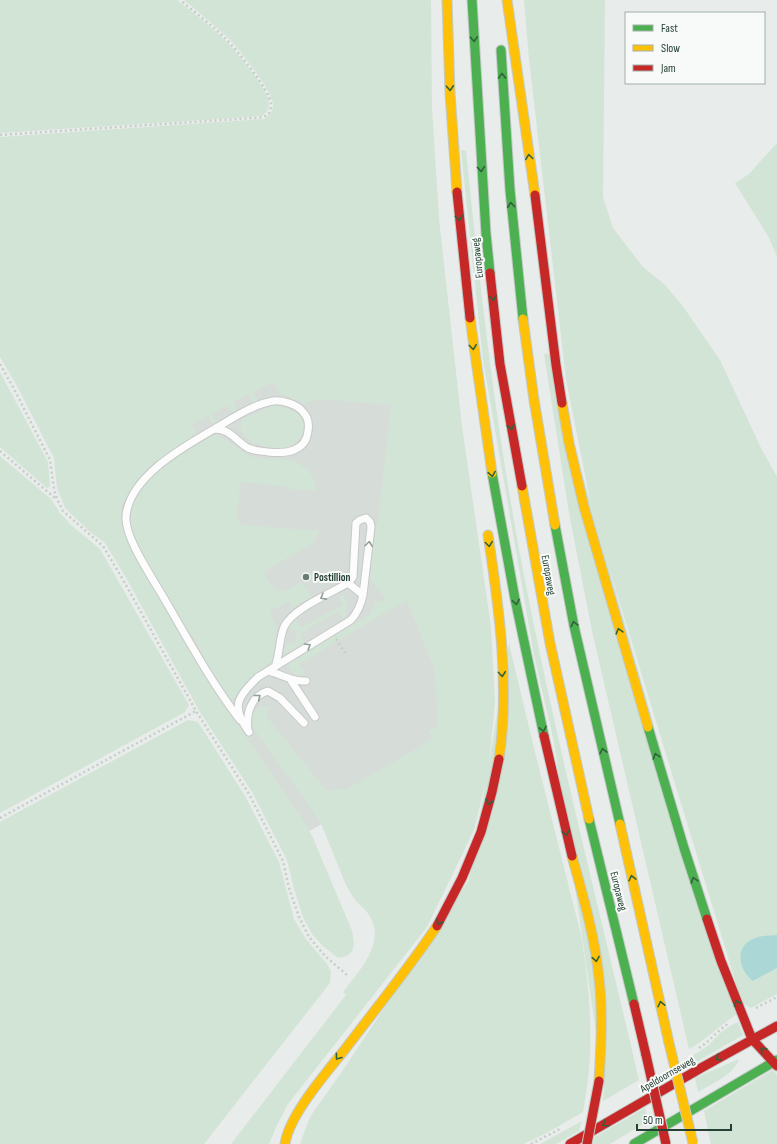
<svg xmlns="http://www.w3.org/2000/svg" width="777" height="1144" font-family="'Sofia Sans Condensed',sans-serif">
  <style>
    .built { fill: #d6ddd9 }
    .green { fill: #d2e4d5 }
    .water { fill: #abd8d6 }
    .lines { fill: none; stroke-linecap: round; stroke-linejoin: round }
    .lane-casing { stroke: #c5c9c7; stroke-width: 9 }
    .fast-casing { stroke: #c3cac7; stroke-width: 11 }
    .slow-casing { stroke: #c3cac7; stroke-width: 11 }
    .jam-casing { stroke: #c3cac7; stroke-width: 11 }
    .path { stroke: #c6cec9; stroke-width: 2.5; stroke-dasharray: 2 3; stroke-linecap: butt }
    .lane { stroke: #fcfcfc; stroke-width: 7 }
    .fast { stroke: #4caf50; stroke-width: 9 }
    .slow { stroke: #ffc107; stroke-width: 9 }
    .jam { stroke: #c62828; stroke-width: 9 }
    .slow-bridge-casing { stroke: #c3cac7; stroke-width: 11; stroke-linecap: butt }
    .jam-bridge-casing { stroke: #c3cac7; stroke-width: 11; stroke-linecap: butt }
    .slow-bridge { stroke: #ffc107; stroke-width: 9 }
    .jam-bridge { stroke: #c62828; stroke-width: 9 }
    .oneway { stroke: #31613c }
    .oneway2 { stroke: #909e98 }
    .poi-dot { fill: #697c74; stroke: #f7faf8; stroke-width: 1.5 }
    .labels { text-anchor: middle; stroke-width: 4; stroke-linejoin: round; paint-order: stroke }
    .street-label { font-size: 11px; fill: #254034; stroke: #f7faf8 }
    .poi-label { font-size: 11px; font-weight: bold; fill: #254034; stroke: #f7faf8; text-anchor: start }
  </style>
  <rect width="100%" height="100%" fill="#e8ecea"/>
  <path class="built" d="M 300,364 L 415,389 L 452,751 L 304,834 L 83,478 Z"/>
  <path class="green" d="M 0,0 L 177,0 C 193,13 211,26 225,40 C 238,54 261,81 268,98 C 269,102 269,106 268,110 L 262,116 L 0,133 Z
    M 184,0 L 431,0 L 432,108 L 439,219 L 462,426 L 491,627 L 495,702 L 488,773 L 474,830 L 427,927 L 288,1104 L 277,1125 L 269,1144 L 231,1144 L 346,995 L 343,992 C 359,971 387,942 369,915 C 366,910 362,907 358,903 C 353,898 350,892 346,885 L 322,826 L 311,808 L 254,729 C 249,715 254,704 270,707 L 266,716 L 318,780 L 325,790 L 347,789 L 433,739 L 428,730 L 438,728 L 435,671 L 407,601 L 391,609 L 299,664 L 304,672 L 303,675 C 297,676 290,671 289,666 L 290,663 L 369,615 L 374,606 L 375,600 L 376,599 L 379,603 L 386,599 L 370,579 L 375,526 L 378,525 L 391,405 L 321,399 L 305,403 L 280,394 L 273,382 L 253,392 L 258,401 L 254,403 L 249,394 L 233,402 L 237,411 L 233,414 L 228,405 L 212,413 L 217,422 L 213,424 L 208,416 L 192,424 L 196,433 L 153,466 L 128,498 L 121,504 L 121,518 L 125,533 L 197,662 L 225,706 L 306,825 L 313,838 L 352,931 C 355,945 356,956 338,958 L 323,946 L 312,934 L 303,917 L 294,889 L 287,860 L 252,792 L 200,712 L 125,576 L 105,543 L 88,530 L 65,508 L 57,488 L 54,458 L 17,386 L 0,357 L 0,137 L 264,119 C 270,115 273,111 273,104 C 272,90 237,46 226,36 C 212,23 198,12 184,0 Z
    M 524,0 L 605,0 L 603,197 L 613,228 L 643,267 L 664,284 L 682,305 L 720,360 L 761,448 L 777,477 L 777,935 L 754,938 L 746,943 L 753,981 L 777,968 L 777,994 L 751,1008 L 742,1003 L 593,515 L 566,379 L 529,59 Z
    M 777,143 L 777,256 L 768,236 L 735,183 L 749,174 Z
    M 461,150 L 466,151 C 480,289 496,428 522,565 C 555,738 599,908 639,1080 L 603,1101 L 604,1088 L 554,742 L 534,655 L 483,360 Z
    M 548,353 L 736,1015 C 719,1025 707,1040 689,1049 L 592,631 L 569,513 L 544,354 Z
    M 0,372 L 48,462 L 50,485 L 48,489 L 0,447 Z
    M 274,406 C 284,408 300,411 303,422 C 304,427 303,432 300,437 C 297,441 293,445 289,447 C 275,452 248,445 242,431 C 240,426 240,423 242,419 L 268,408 Z
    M 212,435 C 226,436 236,450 249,456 C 268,463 291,452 307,470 C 314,477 315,481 316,491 L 292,489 L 283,486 L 243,482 L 240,484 L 237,519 L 242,525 L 319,531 L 314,542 L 265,571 C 264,576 266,578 269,582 C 279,598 289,589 302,582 L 312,597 L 293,608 L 289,601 L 269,612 L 277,628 L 274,656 L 271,662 L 252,677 L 232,700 L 227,698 L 200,655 L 201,650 L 193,635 L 186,631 C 175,612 164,594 154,575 C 144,558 128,537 130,516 C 131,497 149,478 163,467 C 178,455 194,442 212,435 Z
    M 0,456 L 51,499 L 60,513 L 71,525 L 100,549 L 189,705 L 185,712 L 0,813 Z
    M 342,596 L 344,596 L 347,601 L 346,616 L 343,618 L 338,611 L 299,634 L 304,642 L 284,654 L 286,643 L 295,644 L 297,631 L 288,629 L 290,625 L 296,620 L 300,628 L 343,605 L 339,597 Z
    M 509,644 L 535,752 L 581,935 C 591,996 595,1051 583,1112 L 543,1135 L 523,1144 L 300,1144 L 310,1117 L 343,1070 L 469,880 Z
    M 188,720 L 198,722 L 245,796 L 279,862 L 294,919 L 306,939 L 327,964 L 331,971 L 330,983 L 204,1144 L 0,1144 L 0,822 Z
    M 738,1022 L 743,1035 L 693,1064 L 692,1056 L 708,1046 L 719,1034 L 730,1026 Z
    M 739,1059 C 734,1075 711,1084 698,1092 L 695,1078 Z
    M 773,1070 L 777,1075 L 777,1144 L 711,1144 L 704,1111 Z
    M 645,1108 L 648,1121 L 610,1144 L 593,1144 L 595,1137 Z
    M 582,1121 L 579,1131 L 556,1144 L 540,1144 Z"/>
  <path class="water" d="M 777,935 L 777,968 L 753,981 C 738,970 734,945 755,938 C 762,935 770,936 777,935 Z"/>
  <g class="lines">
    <defs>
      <path id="lane" d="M 215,429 C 230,429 236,441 248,448 C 254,451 261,451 268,452 C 285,454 306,452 308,431 C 309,425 308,417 303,412 C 297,404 282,400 273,401 C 255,404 236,416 221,425 C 189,444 130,474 126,516 C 124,538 154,580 165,600 C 189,641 211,682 240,720
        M 348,583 L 363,595
        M 268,671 C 281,674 292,682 306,681
        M 290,679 L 315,717
        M 248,730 C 246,713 251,696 268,691 L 280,698 L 304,723
        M 249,732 C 230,706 238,697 258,677 L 351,620 C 358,612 361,605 363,595 L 371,527 L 370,522 L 366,518 L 360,520 L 356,523 L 353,577 L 348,583 C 331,593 292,609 284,627 C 279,639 280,654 275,667"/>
      <path id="fast" d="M 472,0 L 486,234 L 490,273
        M 501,50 L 510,190 L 523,319
        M 492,473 L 515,599 L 544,736
        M 555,525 L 574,626 L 620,824
        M 648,727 L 684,848 L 707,919
        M 589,819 L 634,1004
        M 634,1144 L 777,1060"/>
      <path id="slow" d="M 447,0 L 450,93 L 457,192
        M 507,0 L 535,195
        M 470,318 L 492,473
        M 523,319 L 534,400 L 555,525
        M 562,403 L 569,443 L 584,507 L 648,727
        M 522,486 L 550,643 L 589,819
        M 488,535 C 499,607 510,687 499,759
        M 620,824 L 669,1043
        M 572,856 C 583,896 595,937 599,978 C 603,1012 601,1047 599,1081
        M 285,1144 C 289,1115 327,1072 346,1048 C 377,1007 409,968 437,926"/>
      <path id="jam" d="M 457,192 L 470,318
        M 535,195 L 556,365 L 562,403
        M 490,273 L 500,364 L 522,486
        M 544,736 L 572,856
        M 707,919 L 721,961 L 752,1039 L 777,1066
        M 437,926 L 462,878 L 481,832 L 492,792 L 499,759
        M 634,1004 L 646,1055
        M 570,1144 L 701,1068 L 777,1026"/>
    </defs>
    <use href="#lane" class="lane-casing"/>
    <use href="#fast" class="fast-casing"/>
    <use href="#slow" class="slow-casing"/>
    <use href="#jam" class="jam-casing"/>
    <path class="path" d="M 0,135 L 252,118 C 258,118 265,118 269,113 C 270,111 271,107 271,104 C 270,90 236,49 225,38 C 211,24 195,13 180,0
      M 0,364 L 13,387 L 50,460 L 54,489 L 57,499 L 63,511 L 103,546 L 122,578 L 196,711 L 249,794 L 283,861 L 289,888 L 299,917 L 309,937 L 325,956 L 347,975
      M 0,451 L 56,499
      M 336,639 L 347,656
      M 0,818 L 196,711
      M 756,1008 L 777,997
      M 699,1048 C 710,1041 718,1030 729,1023
      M 531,1144 L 560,1129"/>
    <use href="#lane" class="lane"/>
    <use href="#fast" class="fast"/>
    <use href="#slow" class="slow"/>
    <use href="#jam" class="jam"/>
    <defs>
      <path id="slow-bridge" d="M 669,1043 L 693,1143"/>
      <path id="jam-bridge" d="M 646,1055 L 666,1144
        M 587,1144 L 599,1081"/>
    </defs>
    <use href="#slow-bridge" class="slow-bridge-casing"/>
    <use href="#jam-bridge" class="jam-bridge-casing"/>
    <use href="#slow-bridge" class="slow-bridge"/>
    <use href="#jam-bridge" class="jam-bridge"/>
  </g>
  <defs><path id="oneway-chevron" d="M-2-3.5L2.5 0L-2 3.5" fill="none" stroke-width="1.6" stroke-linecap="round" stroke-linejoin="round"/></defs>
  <g class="oneway">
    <use href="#oneway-chevron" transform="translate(474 39) rotate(87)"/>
    <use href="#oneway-chevron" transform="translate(502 76) rotate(-92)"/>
    <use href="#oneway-chevron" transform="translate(450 88) rotate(87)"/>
    <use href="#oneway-chevron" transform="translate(529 157) rotate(-98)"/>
    <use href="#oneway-chevron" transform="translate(481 169) rotate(86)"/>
    <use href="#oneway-chevron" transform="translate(511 205) rotate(-95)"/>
    <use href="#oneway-chevron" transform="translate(459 218) rotate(84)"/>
    <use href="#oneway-chevron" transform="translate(493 298) rotate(84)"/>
    <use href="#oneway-chevron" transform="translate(473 347) rotate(83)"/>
    <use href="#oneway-chevron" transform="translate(511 427) rotate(80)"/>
    <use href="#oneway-chevron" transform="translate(492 474) rotate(81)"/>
    <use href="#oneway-chevron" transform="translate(489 544) rotate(82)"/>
    <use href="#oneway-chevron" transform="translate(516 602) rotate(79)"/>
    <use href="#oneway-chevron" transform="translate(574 624) rotate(-103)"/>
    <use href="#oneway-chevron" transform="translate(619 631) rotate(-106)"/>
    <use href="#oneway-chevron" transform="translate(502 674) rotate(85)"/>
    <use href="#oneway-chevron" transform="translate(543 729) rotate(78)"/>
    <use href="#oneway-chevron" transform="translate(603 751) rotate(-103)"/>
    <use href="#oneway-chevron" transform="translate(656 756) rotate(-107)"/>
    <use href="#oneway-chevron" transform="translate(489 802) rotate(106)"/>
    <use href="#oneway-chevron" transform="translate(566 833) rotate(76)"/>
    <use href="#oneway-chevron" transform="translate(632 878) rotate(-103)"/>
    <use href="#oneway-chevron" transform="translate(694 880) rotate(-108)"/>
    <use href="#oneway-chevron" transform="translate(439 922) rotate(120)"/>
    <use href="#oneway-chevron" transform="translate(596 959) rotate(80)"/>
    <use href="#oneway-chevron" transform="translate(737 1003) rotate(-112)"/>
    <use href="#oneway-chevron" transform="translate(661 1004) rotate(-103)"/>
    <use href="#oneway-chevron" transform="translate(763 1050) rotate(-134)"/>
    <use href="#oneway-chevron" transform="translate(338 1057) rotate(127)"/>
    <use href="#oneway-chevron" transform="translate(718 1058) rotate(150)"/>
    <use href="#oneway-chevron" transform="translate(605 1124) rotate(150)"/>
  </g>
  <g class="oneway2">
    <use href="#oneway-chevron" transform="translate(369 544) rotate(-83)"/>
    <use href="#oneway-chevron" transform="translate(323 597) rotate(151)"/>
    <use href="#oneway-chevron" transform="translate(308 646) rotate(-31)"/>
    <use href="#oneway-chevron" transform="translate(258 697) rotate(-38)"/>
  </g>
  <circle class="poi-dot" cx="306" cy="577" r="4"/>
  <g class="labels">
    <g class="street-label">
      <text transform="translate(477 258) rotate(-96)" y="4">Europaweg</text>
      <text transform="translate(549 575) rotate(80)" y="4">Europaweg</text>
      <text transform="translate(619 891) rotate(76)" y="4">Europaweg</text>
      <text transform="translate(667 1074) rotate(-30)" y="4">Apeldoornseweg</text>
    </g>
    <g class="poi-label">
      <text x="314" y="581">Postillion</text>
    </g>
  </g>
  <rect x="625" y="12" width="140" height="72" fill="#f7faf8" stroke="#a3b0aa"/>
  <rect x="633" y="25" width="20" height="6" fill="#4caf50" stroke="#a3b0aa"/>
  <text x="661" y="32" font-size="12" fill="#254034">Fast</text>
  <rect x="633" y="45" width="20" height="6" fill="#ffc107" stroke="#a3b0aa"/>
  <text x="661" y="52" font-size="12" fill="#254034">Slow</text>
  <rect x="633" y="65" width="20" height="6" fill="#c62828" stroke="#a3b0aa"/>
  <text x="661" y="72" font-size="12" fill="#254034">Jam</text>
  <path d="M637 1124v6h94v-6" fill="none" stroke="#254034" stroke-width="2"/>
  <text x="643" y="1124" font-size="12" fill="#254034" stroke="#f7faf8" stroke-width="3" paint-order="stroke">50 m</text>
</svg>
